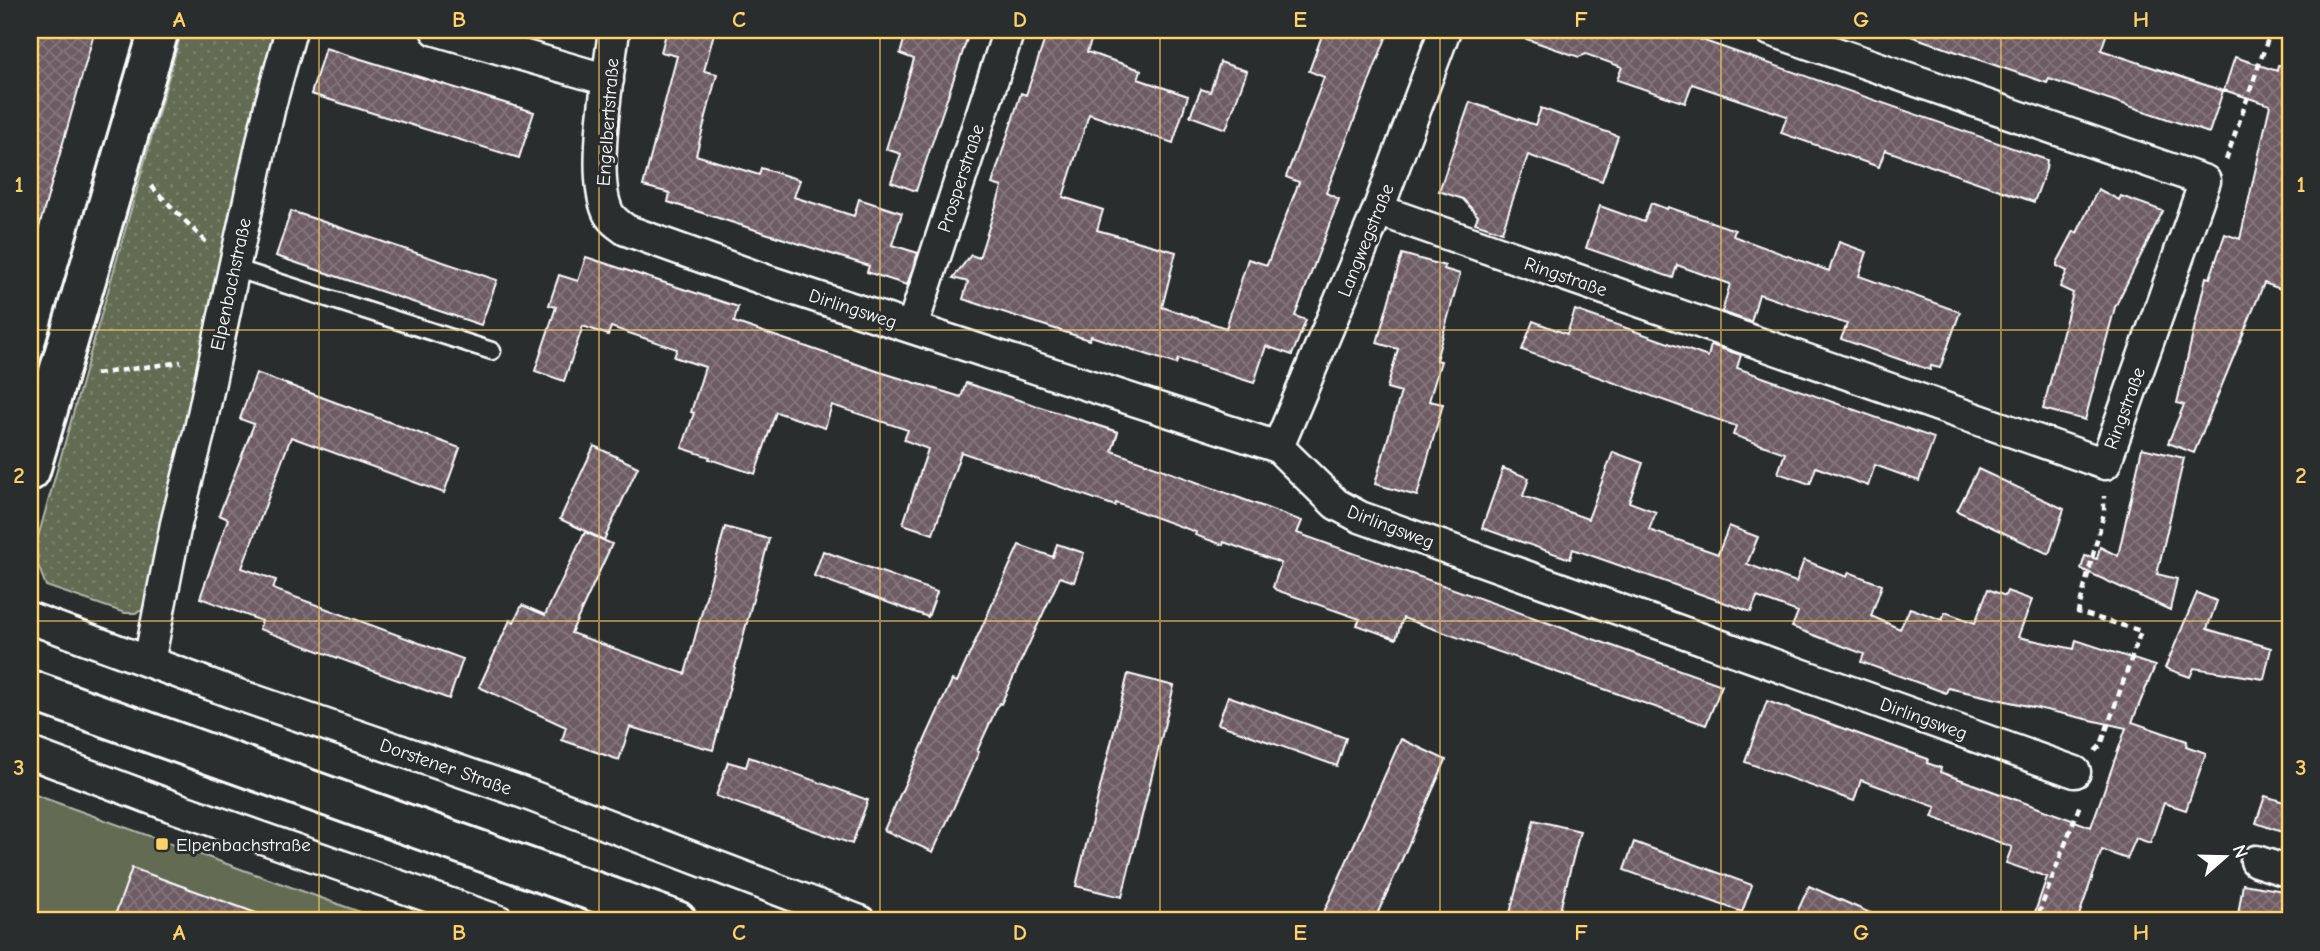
<svg xmlns="http://www.w3.org/2000/svg" width="2320" height="951" font-family="'Comic Neue',sans-serif">
  <style>
    .grass { fill: url(#grass-dots); stroke: #b1b6a9; stroke-width: 2 }
    .garden { fill: #636c53; stroke: #b1b6a9; stroke-width: 2 }
    .building { fill: url(#building-cross-hatch); stroke: #fff; stroke-width: 2 }
    .lines { fill: none; stroke-linecap: round; stroke-linejoin: round }
    .lane-casing { stroke: #fff; stroke-width: 21 }
    .street-casing { stroke: #fff; stroke-width: 35 }
    .secondary-casing { stroke: #fff; stroke-width: 44 }
    .path { stroke: #fff; stroke-width: 4.5; stroke-dasharray: 7 5; stroke-linecap: butt }
    .lane { stroke: #2a2d2e; stroke-width: 16 }
    .street { stroke: #2a2d2e; stroke-width: 30 }
    .secondary { stroke: #2a2d2e; stroke-width: 38 }
    .grid { fill: none; stroke: #ffd166; stroke-width: 2; stroke-opacity: 0.55 }
    .poi-dot { fill: #ffd166; stroke: #2a2d2e; stroke-width: 2.5 }
    .labels { text-anchor: middle; stroke-width: 6; stroke-linejoin: round; paint-order: stroke }
    .street-label { font-size: 19px; fill: #fff; stroke: #2a2d2e }
    .poi-label { font-size: 19px; fill: #fff; stroke: #2a2d2e; text-anchor: start }
    .neatline { fill: none; stroke: #ffd166; stroke-width: 2.5 }
    .grid-label { font-size: 23px; text-anchor: middle; font-weight: bold; fill: #ffd166 }
  </style>
  <defs>
    <pattern id="grass-dots" width="8" height="8" patternUnits="userSpaceOnUse" patternTransform="scale(1.75)"><rect width="8" height="8" fill="#636c53"/><path d="M2 2h.1M6 6h.1" fill="none" stroke="#7a826d" stroke-width="1.8" stroke-linecap="round"/></pattern>
    <pattern id="building-cross-hatch" width="8" height="8" patternUnits="userSpaceOnUse" patternTransform="scale(1.75)"><rect width="8" height="8" fill="#6e5c65"/><path d="M0 0l8 8M0 8l8-8" fill="none" stroke="#84747c"/></pattern>
  </defs>
  <rect width="100%" height="100%" fill="#2a2d2e"/>
  <filter id="ink" filterUnits="userSpaceOnUse"><feTurbulence type="fractalNoise" baseFrequency=".0143" numOctaves="2"/><feDisplacementMap in="SourceGraphic" scale="14" xChannelSelector="R" yChannelSelector="G"/><feConvolveMatrix kernelMatrix="1 2 1 2 8 2 1 2 1" color-interpolation-filters="sRGB"/></filter>
  <g filter="url(#ink)">
    <path class="grass" d="M 182,30 L 275,30 L 258,116 L 146,609 L 135,613 L 125,613 L 46,586 L 38,565 L 36,544 Z"/>
    <path class="garden" d="M 30,793 L 385,921 L 30,921 Z"/>
    <path class="building" d="M 30,30 L 95,30 L 38,231 L 30,230 Z
      M 667,30 L 699,30 L 714,33 L 704,71 L 717,74 L 696,155 L 759,175 L 761,168 L 800,180 L 794,197 L 854,216 L 859,199 L 902,213 L 892,245 L 918,253 L 907,285 L 867,272 L 869,266 L 668,202 L 670,193 L 643,186 L 677,56 L 661,52 Z
      M 907,30 L 970,30 L 916,191 L 891,182 L 901,154 L 886,149 L 914,59 L 900,54 Z
      M 1048,30 L 1095,30 L 1087,52 L 1141,70 L 1138,79 L 1188,96 L 1173,143 L 1089,114 L 1063,197 L 1103,210 L 1097,230 L 1176,252 L 1162,307 L 1226,328 L 1248,259 L 1267,265 L 1299,182 L 1286,177 L 1324,77 L 1309,71 L 1324,30 L 1389,30 L 1326,193 L 1339,199 L 1295,316 L 1306,320 L 1292,355 L 1266,346 L 1254,383 L 1178,359 L 1176,364 L 1091,336 L 1089,340 L 963,299 L 968,282 L 953,278 L 971,255 L 979,258 L 1002,187 L 992,184 L 1021,93 L 1026,95 Z
      M 1513,30 L 1673,30 L 2047,160 L 2046,169 L 2034,202 L 1885,150 L 1879,167 L 1781,133 L 1787,116 L 1692,84 L 1685,103 L 1617,80 L 1622,67 L 1586,54 L 1579,57 L 1512,34 Z
      M 1906,30 L 2108,30 L 2101,50 L 2223,91 L 2209,133 L 2049,79 L 2047,83 L 2003,68 L 1905,34 Z
      M 325,48 L 534,112 L 519,158 L 311,94 Z
      M 2235,57 L 2277,71 L 2278,65 L 2290,66 L 2290,251 L 2283,290 L 2264,283 L 2194,453 L 2168,443 L 2184,405 L 2177,403 L 2206,277 L 2210,278 L 2225,234 L 2240,239 L 2270,105 L 2224,90 Z
      M 1220,62 L 1247,71 L 1226,129 L 1190,116 L 1201,89 L 1210,92 Z
      M 1470,102 L 1535,125 L 1541,108 L 1618,136 L 1602,181 L 1528,155 L 1502,232 L 1475,223 L 1478,216 L 1463,199 L 1439,191 Z
      M 2098,189 L 2119,200 L 2121,196 L 2163,211 L 2115,307 L 2085,420 L 2043,409 L 2073,293 L 2060,287 L 2067,271 L 2057,266 L 2057,263 L 2074,231 L 2077,233 Z
      M 1651,203 L 1667,209 L 1668,207 L 1735,230 L 1733,236 L 1829,271 L 1839,242 L 1867,252 L 1859,276 L 1960,312 L 1940,368 L 1931,366 L 1930,370 L 1841,339 L 1847,324 L 1759,294 L 1751,322 L 1722,312 L 1730,284 L 1677,265 L 1673,278 L 1586,248 L 1600,206 L 1644,222 Z
      M 291,211 L 497,280 L 481,325 L 276,256 Z
      M 1402,254 L 1445,266 L 1444,269 L 1460,274 L 1436,360 L 1441,361 L 1429,401 L 1443,404 L 1417,496 L 1375,484 L 1401,392 L 1387,388 L 1398,349 L 1377,343 Z
      M 586,257 L 738,307 L 734,322 L 880,372 L 961,397 L 966,383 L 1118,432 L 1112,451 L 1302,521 L 1297,533 L 1722,685 L 1706,725 L 1403,618 L 1396,639 L 1357,625 L 1360,619 L 1276,590 L 1273,587 L 1281,563 L 1224,542 L 1223,545 L 1195,535 L 1196,532 L 1116,503 L 1115,506 L 961,452 L 933,534 L 903,524 L 928,449 L 904,440 L 908,430 L 832,405 L 825,428 L 776,412 L 755,474 L 709,459 L 710,457 L 682,448 L 694,413 L 691,412 L 705,367 L 674,357 L 677,349 L 611,327 L 608,335 L 583,326 L 564,381 L 535,371 L 556,307 L 549,305 L 559,275 L 578,281 Z
      M 1575,310 L 1708,357 L 1711,345 L 1741,355 L 1737,368 L 1934,438 L 1919,481 L 1875,465 L 1868,486 L 1816,467 L 1810,484 L 1778,473 L 1785,453 L 1733,435 L 1736,426 L 1522,350 L 1533,321 L 1567,334 Z
      M 256,373 L 460,448 L 444,493 L 291,437 L 242,568 L 276,580 L 273,589 L 463,659 L 449,699 L 259,629 L 262,621 L 200,598 L 228,519 L 219,515 L 254,424 L 240,419 Z
      M 594,446 L 638,467 L 604,540 L 560,519 Z
      M 2142,448 L 2184,458 L 2157,574 L 2177,579 L 2170,610 L 2081,569 L 2085,556 L 2097,559 L 2100,547 L 2118,556 Z
      M 1613,452 L 1643,463 L 1629,502 L 1656,512 L 1649,530 L 1718,554 L 1729,526 L 1758,537 L 1747,564 L 1796,582 L 1804,560 L 1847,577 L 1849,572 L 1882,585 L 1871,616 L 1900,629 L 1910,608 L 1942,620 L 1945,612 L 1975,623 L 1988,589 L 2005,596 L 2007,591 L 2032,600 L 2018,637 L 2074,649 L 2076,640 L 2155,666 L 2132,722 L 2187,741 L 2186,746 L 2206,753 L 2186,810 L 2164,803 L 2150,843 L 2136,838 L 2127,859 L 2102,850 L 2077,921 L 2032,921 L 2047,877 L 2006,863 L 2012,847 L 1932,817 L 1936,807 L 1861,780 L 1854,801 L 1745,762 L 1767,701 L 1928,759 L 1927,763 L 1941,768 L 1940,772 L 2091,827 L 2126,728 L 1948,688 L 1946,693 L 1861,662 L 1864,654 L 1792,627 L 1798,612 L 1757,597 L 1751,612 L 1573,549 L 1570,559 L 1482,528 L 1503,468 L 1529,478 L 1523,496 L 1588,519 Z
      M 1978,469 L 2064,509 L 2049,554 L 1957,511 Z
      M 725,527 L 769,539 L 713,750 L 630,727 L 619,760 L 562,740 L 566,727 L 479,687 L 510,620 L 514,622 L 522,605 L 545,615 L 585,532 L 612,544 L 571,633 L 685,674 Z
      M 1057,544 L 1084,553 L 1074,582 L 1060,577 L 1001,704 L 999,703 L 977,751 L 979,752 L 933,852 L 884,830 L 952,680 L 957,682 L 1019,545 L 1053,557 Z
      M 823,551 L 937,592 L 928,617 L 814,576 Z
      M 2197,593 L 2217,601 L 2207,629 L 2271,648 L 2264,679 L 2194,668 L 2190,677 L 2165,668 Z
      M 1128,674 L 1174,686 L 1122,897 L 1076,886 Z
      M 1228,696 L 1346,738 L 1337,766 L 1218,724 Z
      M 1401,739 L 1446,760 L 1395,875 L 1374,921 L 1320,921 Z
      M 749,757 L 868,800 L 852,844 L 716,796 L 728,762 L 746,767 Z
      M 2265,796 L 2290,804 L 2290,835 L 2256,823 Z
      M 1534,820 L 1580,831 L 1562,902 L 1558,921 L 1508,921 Z
      M 1634,842 L 1752,885 L 1742,912 L 1624,870 Z
      M 132,868 L 270,918 L 269,921 L 113,921 Z
      M 2243,884 L 2290,892 L 2290,921 L 2237,921 Z
      M 1809,886 L 1888,921 L 1793,921 Z"/>
    <g class="lines">
      <defs>
        <path id="lane" d="M 234,268 L 492,351"/>
        <path id="street" d="M 436,30 L 608,80
          M 614,30 C 609,74 591,172 607,210 C 610,219 618,224 626,230 L 771,282 L 1278,447 L 1336,504 L 1360,517 L 2075,772
          M 1378,210 L 2105,464 L 2205,181 L 1770,30
          M 912,327 L 1009,30
          M 1278,447 L 1378,210 L 1445,30
          M 30,618 L 239,695 L 521,792 L 860,921
          M 149,662 L 176,524 L 200,429 L 234,268 L 270,106 L 291,30
          M 30,753 L 171,806 L 499,921
          M 2256,861 L 2290,872"/>
        <path id="secondary" d="M 30,471 L 159,30
          M 30,690 L 677,921"/>
      </defs>
      <use href="#lane" class="lane-casing"/>
      <use href="#street" class="street-casing"/>
      <use href="#secondary" class="secondary-casing"/>
      <path class="path" d="M 2226,160 L 2271,30
        M 151,186 L 206,242
        M 96,374 L 181,362
        M 2095,751 L 2101,745 L 2141,631 L 2078,612 L 2104,513 L 2104,496
        M 2063,921 L 2039,913 L 2081,802"/>
      <use href="#lane" class="lane"/>
      <use href="#street" class="street"/>
      <use href="#secondary" class="secondary"/>
    </g>
  </g>
  <path class="grid" d="M 319,30 L 319,921M 599,30 L 599,921M 880,30 L 880,921M 1160,30 L 1160,921M 1440,30 L 1440,921M 1721,30 L 1721,921M 2001,30 L 2001,921M 30,330 L 2290,330M 30,621 L 2290,621"/>
  <rect class="poi-dot" x="155" y="837" width="14" height="14" rx="3.5"/>
  <g class="labels">
    <g class="street-label">
      <text transform="translate(607 122) rotate(-86)" y="7">Engelbertstraße</text>
      <text transform="translate(960 178) rotate(-72)" y="7">Prosperstraße</text>
      <text transform="translate(1365 240) rotate(-68)" y="7">Langwegstraße</text>
      <text transform="translate(1566 276) rotate(19)" y="7">Ringstraße</text>
      <text transform="translate(230 284) rotate(-78)" y="7">Elpenbachstraße</text>
      <text transform="translate(853 308) rotate(18)" y="7">Dirlingsweg</text>
      <text transform="translate(2124 408) rotate(-70)" y="7">Ringstraße</text>
      <text transform="translate(1391 526) rotate(21)" y="7">Dirlingsweg</text>
      <text transform="translate(1924 718) rotate(20)" y="7">Dirlingsweg</text>
      <text transform="translate(446 766) rotate(19)" y="7">Dorstener Straße</text>
    </g>
    <g class="poi-label">
      <text x="176" y="851">Elpenbachstraße</text>
    </g>
  </g>
  <rect width="2320" height="951" fill="none" stroke="#2a2d2e" stroke-width="77"/>
  <g transform="translate(2225 857) rotate(70)" stroke="#2a2d2e" stroke-width="5" paint-order="stroke">
  <path d="M0-5L12 26L0 18L-12 26Z" fill="#ffffff"/>
  <text y="-10" font-size="19" font-weight="bold" text-anchor="middle" fill="#ffffff">N</text>
  </g>
  <rect x="38" y="38" width="2244" height="874" class="neatline"/>
  <g class="grid-label">
    <text x="179" y="27">A</text>
    <text x="459" y="27">B</text>
    <text x="739" y="27">C</text>
    <text x="1020" y="27">D</text>
    <text x="1300" y="27">E</text>
    <text x="1581" y="27">F</text>
    <text x="1861" y="27">G</text>
    <text x="2141" y="27">H</text>
    <text x="19" y="192">1</text>
    <text x="2301" y="192">1</text>
    <text x="19" y="483">2</text>
    <text x="2301" y="483">2</text>
    <text x="19" y="775">3</text>
    <text x="2301" y="775">3</text>
    <text x="179" y="940">A</text>
    <text x="459" y="940">B</text>
    <text x="739" y="940">C</text>
    <text x="1020" y="940">D</text>
    <text x="1300" y="940">E</text>
    <text x="1581" y="940">F</text>
    <text x="1861" y="940">G</text>
    <text x="2141" y="940">H</text>
  </g>
</svg>
